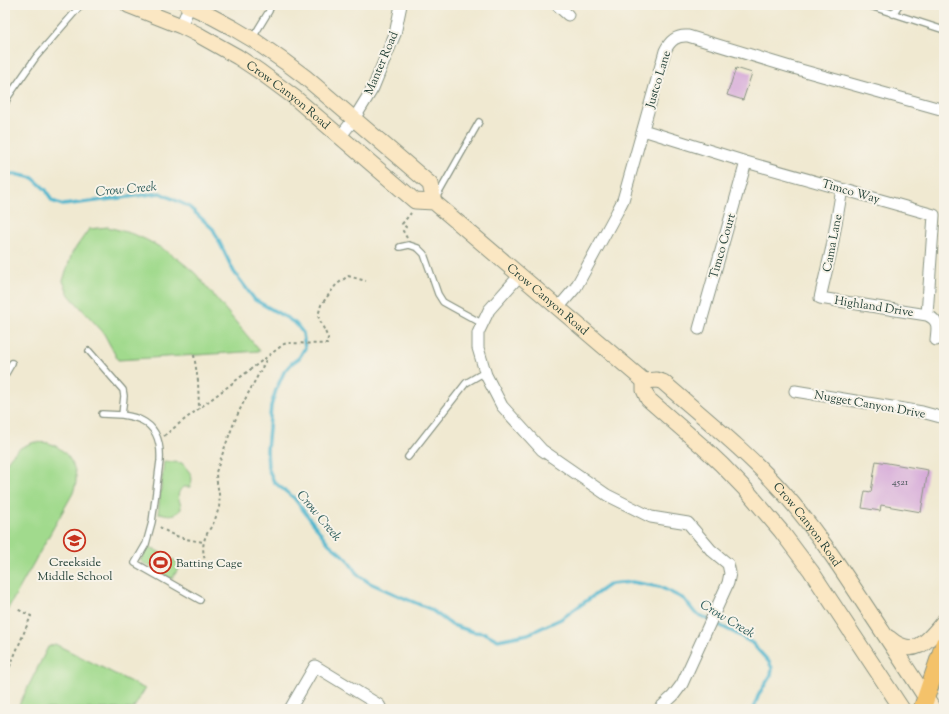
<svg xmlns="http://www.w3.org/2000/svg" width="949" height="714" font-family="'Sorts Mill Goudy',serif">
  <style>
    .green { fill: #a1da8d; stroke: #608c60 }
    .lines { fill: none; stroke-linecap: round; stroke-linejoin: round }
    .stream { stroke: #50b6ce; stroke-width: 3.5 }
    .building { fill: #d7acd9 }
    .service-casing { stroke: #889382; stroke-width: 8 }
    .minor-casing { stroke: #889382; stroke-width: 13 }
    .secondary-casing { stroke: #889382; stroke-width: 17 }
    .primary-casing { stroke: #889382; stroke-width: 19 }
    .path { stroke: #889382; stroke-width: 2; stroke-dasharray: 3 3; stroke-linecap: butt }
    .service { stroke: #fff; stroke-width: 5.5 }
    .minor { stroke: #fff; stroke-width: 11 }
    .secondary { stroke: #fbe7c3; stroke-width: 15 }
    .primary { stroke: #f4c26a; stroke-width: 17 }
    .labels { text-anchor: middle; stroke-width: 4; stroke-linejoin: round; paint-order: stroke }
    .number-label { font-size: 10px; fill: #4d595d }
    .street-label { font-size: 12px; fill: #1f3d34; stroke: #f7f3e8 }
    .poi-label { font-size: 12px; fill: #1f3d34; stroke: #f7f3e8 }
    .water-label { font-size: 13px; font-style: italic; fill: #2b5b5a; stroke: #f7f3e8 }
  </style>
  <rect width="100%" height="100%" fill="#f7f3e8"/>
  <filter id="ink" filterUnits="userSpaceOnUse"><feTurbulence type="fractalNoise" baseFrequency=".025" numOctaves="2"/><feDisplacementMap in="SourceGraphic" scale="8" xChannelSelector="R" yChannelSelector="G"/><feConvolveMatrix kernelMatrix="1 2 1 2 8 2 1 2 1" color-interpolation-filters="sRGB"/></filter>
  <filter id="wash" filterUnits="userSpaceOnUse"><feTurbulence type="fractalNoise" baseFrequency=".012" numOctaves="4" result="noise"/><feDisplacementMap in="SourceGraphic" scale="16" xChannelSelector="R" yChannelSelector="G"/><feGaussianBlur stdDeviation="0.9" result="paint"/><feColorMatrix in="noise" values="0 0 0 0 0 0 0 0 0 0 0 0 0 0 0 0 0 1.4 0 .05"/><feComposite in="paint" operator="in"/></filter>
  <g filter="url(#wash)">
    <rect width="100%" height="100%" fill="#f0e9d1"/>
    <path class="green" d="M 108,227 C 118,230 128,232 138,236 C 159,245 178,258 195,273 L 260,351 L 118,360 L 103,332 L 69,295 L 63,281 L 72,253 L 89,229 Z
      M 35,442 C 39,443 44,442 48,443 C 64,447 77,464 76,481 C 76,485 74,489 73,493 L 5,614 L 5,465 C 14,451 19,447 35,442 Z
      M 164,461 L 182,463 C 189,472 195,475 190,487 L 183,487 C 174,495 181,500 181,509 C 175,518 167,514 158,513 Z
      M 148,546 L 181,564 L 172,579 L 140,561 Z
      M 55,644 L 145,689 L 133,709 L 17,709 L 48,647 Z"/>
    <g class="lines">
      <path class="stream" d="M 5,175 L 15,174 L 33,178 L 46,190 L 52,201 L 63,205 L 160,193 L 188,206 L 213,229 L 234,272 L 255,300 L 287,318 L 296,324 L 303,333 L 305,348 L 299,358 L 292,363 L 284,372 L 276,390 L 271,406 L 267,450 L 268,468 L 274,482 L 294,498 L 329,544 L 347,559 L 358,575 L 370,583 L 397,595 L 430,609 L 452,625 L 474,632 L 485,633 L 498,640 L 528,634 L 561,619 L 610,584 L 632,582 L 660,587 L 684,599 L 695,613 L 735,633 L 752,643 L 769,662 L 772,668 L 771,675 L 759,694 L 753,709"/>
    </g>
    <g id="blocks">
      <path class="building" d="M 736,68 L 752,73 L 743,100 L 727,95 Z
        M 876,461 L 928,470 L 921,512 L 881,505 L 880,511 L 862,508 L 865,491 L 871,492 Z"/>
    </g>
  </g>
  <g filter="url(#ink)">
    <use href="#blocks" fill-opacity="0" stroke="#889382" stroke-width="1"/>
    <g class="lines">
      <defs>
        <path id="service" d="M 867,5 L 944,30
          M 893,14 L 899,5
          M 252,39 L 269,11 L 271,5
          M 5,104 L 8,97 L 36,57 L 81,5
          M 436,198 L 479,122
          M 400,247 L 409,245 L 418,248 L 424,254 L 438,294 L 443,302 L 452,307 L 483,324
          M 89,351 L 123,390 L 124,396 L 122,415 L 102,414
          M 5,375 L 12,363
          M 122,415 C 128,416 135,417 141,420 C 158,428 161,445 160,461 L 152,522 L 146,544 L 135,563 L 200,600
          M 408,457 L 466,383 L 485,372"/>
        <path id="minor" d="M 557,5 L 568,15
          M 181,26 L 190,5
          M 643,130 L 746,162 L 934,215 L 927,315 C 940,321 937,328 936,340
          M 340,137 L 354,119 L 373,88 L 395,34 L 401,5
          M 842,189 L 832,247 L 820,298 L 927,315
          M 520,275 L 489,310 L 478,333 L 478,348 L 486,375 L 502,406 L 542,450 L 607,495 L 651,517 L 688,523 L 711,550 L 728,564 L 730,573 L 728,583 L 682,684 L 673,696 L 659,709
          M 558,308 L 576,287 L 617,212 L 623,200 L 627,186 L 665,51 C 670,40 677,35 688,36 L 790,67 L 944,110
          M 699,329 L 746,162
          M 795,391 L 922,412 L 944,418
          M 290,709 L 315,666 L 379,705 L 381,709"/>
        <g id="secondary">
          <path id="s1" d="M 128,5 L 181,26 L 197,34 L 238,57 L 259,71 L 294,97 L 415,201 L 434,202 L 644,381 L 657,380 L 663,382 C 703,417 746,451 781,490 C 813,526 839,565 865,605 C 888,640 911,674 933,709"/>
          <path d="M 187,5 L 207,14 L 233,28 L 255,41 L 285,62 L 305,77 L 430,184 L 434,202"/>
          <path d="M 644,381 L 644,390 L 648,399 L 703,447 L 722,465 L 748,492 L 781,531 L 811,571 L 902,709"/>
          <path d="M 889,638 C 914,660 928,641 944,621"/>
        </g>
        <path id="primary" d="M 922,709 L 944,644"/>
      </defs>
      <use href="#service" class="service-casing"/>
      <use href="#minor" class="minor-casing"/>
      <use href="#secondary" class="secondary-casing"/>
      <use href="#primary" class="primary-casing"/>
      <path class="path" d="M 407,238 L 403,231 L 406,227 L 402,224 L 411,213
        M 194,355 L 198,381 L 199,408
        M 164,436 L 180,423 L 284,344 L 288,343 L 327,344 L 328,338 L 318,316 L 321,305 L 336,285 L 348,276 L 366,281
        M 160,527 C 173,537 188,540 204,542
        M 206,564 C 204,557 202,549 204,542 C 205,536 208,532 211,527 C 215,521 217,514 219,507 C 221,495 216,484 216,472 C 223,453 229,434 237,416 C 246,396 257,378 267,358
        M 5,678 L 31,616 L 17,609"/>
      <use href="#service" class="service"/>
      <use href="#minor" class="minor"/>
      <use href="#secondary" class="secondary"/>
      <use href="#primary" class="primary"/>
    </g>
  </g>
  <defs>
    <symbol id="school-ring" viewBox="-11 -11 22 22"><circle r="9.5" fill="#f7f3e8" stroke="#c8321e" stroke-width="1.5"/><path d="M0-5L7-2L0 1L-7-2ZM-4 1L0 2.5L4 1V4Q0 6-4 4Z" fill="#c8321e"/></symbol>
    <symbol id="stadium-ring" viewBox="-11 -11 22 22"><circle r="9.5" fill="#f7f3e8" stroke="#c8321e" stroke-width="1.5"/><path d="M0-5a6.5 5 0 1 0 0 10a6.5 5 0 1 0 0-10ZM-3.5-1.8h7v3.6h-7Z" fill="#c8321e"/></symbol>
  </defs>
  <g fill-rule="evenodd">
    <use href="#school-ring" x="62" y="528" width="25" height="25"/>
    <use href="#stadium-ring" x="148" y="550" width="25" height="25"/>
  </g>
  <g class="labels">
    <g class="number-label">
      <text x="900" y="485">4521</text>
    </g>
    <g class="street-label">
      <text transform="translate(381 63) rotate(-67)" y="4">Manter Road</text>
      <text transform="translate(658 79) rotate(-73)" y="4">Justco Lane</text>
      <text dy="4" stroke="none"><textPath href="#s1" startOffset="185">Crow Canyon Road</textPath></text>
      <text transform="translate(851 191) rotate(16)" y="4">Timco Way</text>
      <text transform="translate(832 243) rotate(-79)" y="4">Cama Lane</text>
      <text transform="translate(722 246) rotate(-74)" y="4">Timco Court</text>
      <text dy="4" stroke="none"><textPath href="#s1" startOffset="519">Crow Canyon Road</textPath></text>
      <text transform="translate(874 306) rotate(9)" y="4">Highland Drive</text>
      <text transform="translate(870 404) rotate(10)" y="4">Nugget Canyon Drive</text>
      <text dy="4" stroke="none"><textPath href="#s1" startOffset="868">Crow Canyon Road</textPath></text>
    </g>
    <g class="poi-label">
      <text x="75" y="566">Creekside<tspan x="75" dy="14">Middle School</tspan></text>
      <text x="176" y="567" text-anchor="start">Batting Cage</text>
    </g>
    <g class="water-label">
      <text transform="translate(126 188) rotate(-5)" y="5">Crow Creek</text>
      <text transform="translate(320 515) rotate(50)" y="5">Crow Creek</text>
      <text transform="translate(728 618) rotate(31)" y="5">Crow Creek</text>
    </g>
  </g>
  <rect width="949" height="714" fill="none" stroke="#f7f3e8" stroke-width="20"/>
</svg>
